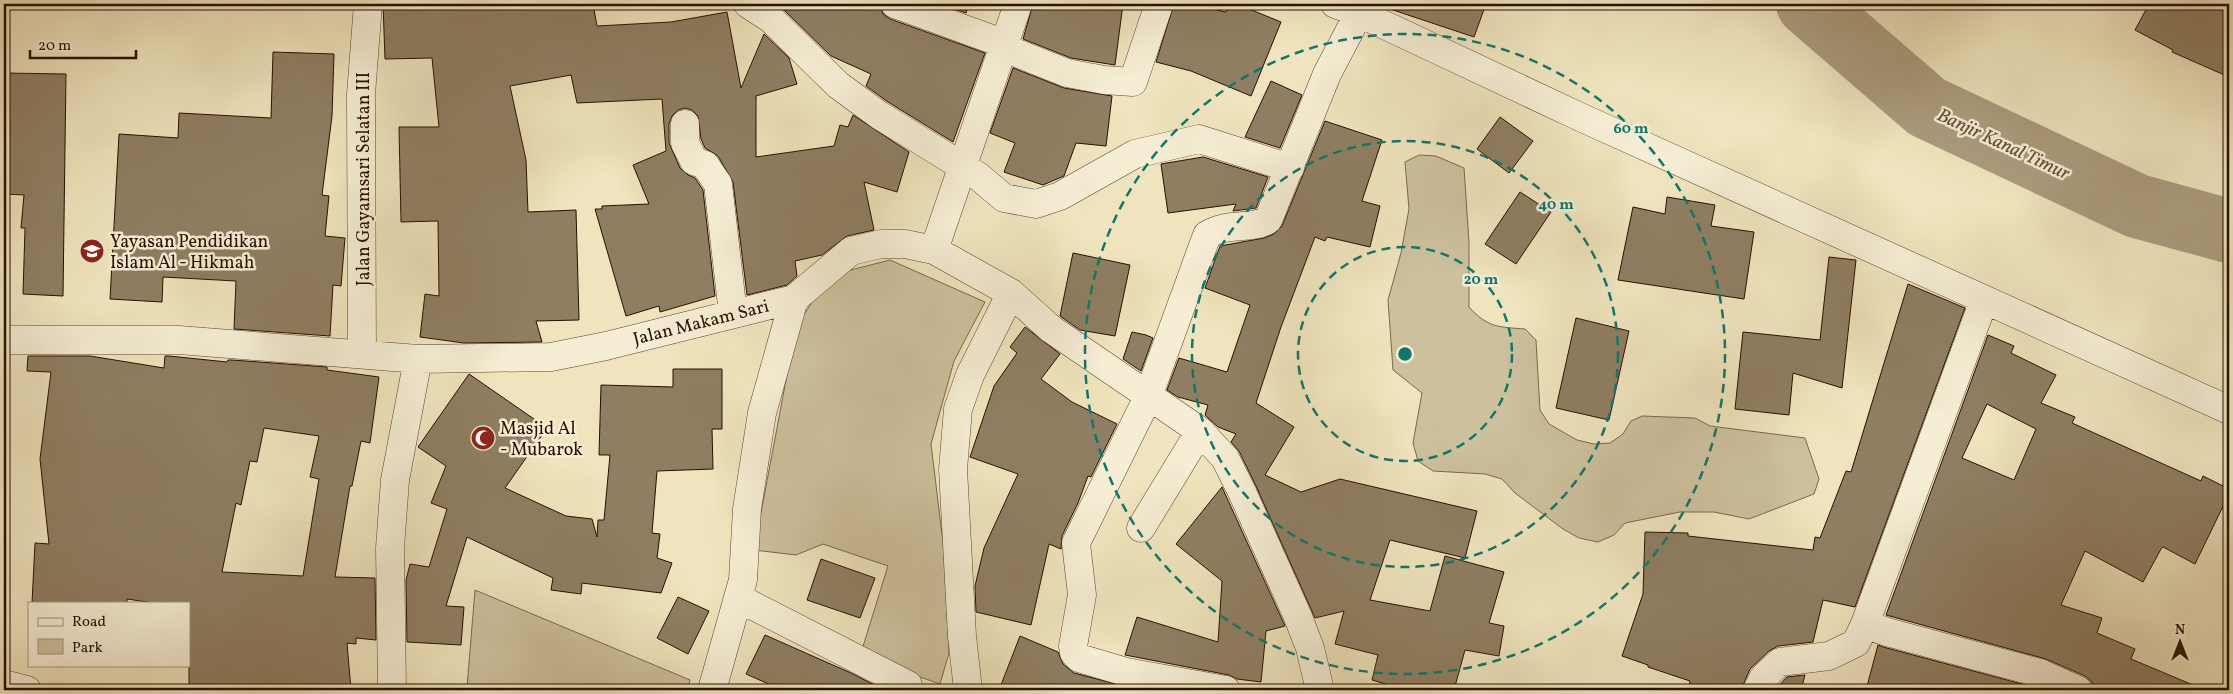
<svg xmlns="http://www.w3.org/2000/svg" width="2233" height="694" font-family="Vollkorn,serif">
  <style>
    .green { fill: #cdc09d; stroke: #7a684e }
    .lines { fill: none; stroke-linecap: round; stroke-linejoin: round }
    .river { stroke: #ab9c7d; stroke-width: 64 }
    .building { fill: #8f7e62; stroke: #280f00; fill-rule: evenodd }
    .street-casing { stroke: #5a442f; stroke-width: 29 }
    .street { stroke: #f5edd4; stroke-width: 28 }
    .ring { fill: none; stroke: #0f766e; stroke-width: 2.5; stroke-dasharray: 9 6 }
    .labels { text-anchor: middle; stroke-width: 5; stroke-linejoin: round; paint-order: stroke }
    .street-label { font-size: 18px; fill: #280f00; stroke: #f5edd4 }
    .poi-label { font-size: 18px; fill: #280f00; stroke: #f5edd4; text-anchor: start }
    .water-label { font-size: 19px; font-style: italic; fill: #634e38; stroke: #f5edd4 }
    .centre { fill: #0f766e; stroke: #f5edd4; stroke-width: 2.5 }
    .ring-label { font-size: 15px; text-anchor: middle; font-weight: bold; fill: #0f766e; stroke: #f5edd4; stroke-width: 5; stroke-linejoin: round; paint-order: stroke }
  </style>
  <rect width="100%" height="100%" fill="#efe4bd"/>
  <filter id="stains"><feTurbulence type="fractalNoise" baseFrequency=".004" numOctaves="4"/><feColorMatrix values="0 0 0 0 .2 0 0 0 0 .09 0 0 0 0 .02 0 0 0 .5 -.17"/></filter>
  <radialGradient id="worn" r=".72"><stop offset=".6" stop-color="#630" stop-opacity="0"/><stop offset="1" stop-color="#630" stop-opacity=".3"/></radialGradient>
  <path class="green" d="M 1419,155 L 1436,156 L 1464,168 L 1469,242 L 1469,307 C 1488,328 1499,327 1525,329 L 1536,340 L 1540,410 L 1549,424 L 1577,440 L 1594,444 L 1610,443 L 1623,434 L 1631,421 L 1642,416 L 1695,418 L 1710,426 L 1805,438 L 1819,479 L 1814,494 L 1749,519 L 1714,512 L 1680,512 L 1625,523 L 1614,535 L 1598,542 L 1579,538 L 1563,529 L 1515,493 L 1502,479 L 1485,474 L 1433,471 L 1418,461 L 1413,443 L 1422,393 L 1393,370 L 1388,300 L 1401,253 L 1409,209 L 1405,162 Z
    M 890,260 L 985,302 L 954,361 L 931,444 L 944,551 L 949,653 L 940,684 L 860,656 L 888,566 L 823,544 L 796,555 L 754,550 L 796,327 L 814,299 L 847,271 Z
    M 475,590 L 690,680 L 687,690 L 469,690 L 467,687 Z"/>
  <g class="lines">
    <path class="river" d="M 1808,4 L 1927,107 L 2137,206 L 2229,231"/>
  </g>
  <path class="building" d="M 383,4 L 593,4 L 597,26 L 671,22 L 727,12 L 741,88 L 764,34 L 789,58 L 797,84 L 756,96 L 756,157 L 834,146 L 840,125 L 848,127 L 853,115 L 909,152 L 897,192 L 864,182 L 874,230 L 847,236 L 822,255 L 795,261 L 797,276 L 787,285 L 747,295 L 733,182 L 718,156 L 705,148 L 701,139 L 698,116 L 692,110 L 685,108 L 678,110 L 672,116 L 669,124 L 669,143 L 680,168 L 688,175 L 695,178 L 703,190 L 715,296 L 660,312 L 659,306 L 626,316 L 595,209 L 602,209 L 602,206 L 649,204 L 633,165 L 666,151 L 662,99 L 577,103 L 571,75 L 510,86 L 526,160 L 528,212 L 576,210 L 579,320 L 536,321 L 542,342 L 464,343 L 420,337 L 425,294 L 439,296 L 438,221 L 401,222 L 399,127 L 439,127 L 432,58 L 385,59 Z
    M 778,4 L 880,4 L 883,14 L 890,19 L 985,53 L 953,142 L 888,102 L 866,86 L 871,74 L 831,56 Z
    M 940,4 L 969,4 L 966,13 Z
    M 1033,4 L 1123,4 L 1115,65 L 1071,58 L 1023,39 Z
    M 1174,4 L 1190,4 L 1226,12 L 1230,4 L 1237,4 L 1281,22 L 1251,96 L 1191,71 L 1156,62 Z
    M 1391,4 L 1486,4 L 1474,37 L 1390,9 Z
    M 2149,4 L 2229,4 L 2229,77 L 2172,52 L 2173,50 L 2135,30 Z
    M 273,52 L 334,54 L 332,116 L 322,195 L 329,196 L 325,236 L 345,238 L 341,286 L 333,285 L 330,336 L 234,329 L 236,281 L 163,277 L 162,302 L 110,299 L 119,134 L 178,138 L 179,113 L 271,118 Z
    M 1013,68 L 1064,88 L 1112,96 L 1106,146 L 1076,143 L 1064,176 L 1043,185 L 1004,172 L 1015,143 L 990,133 Z
    M 4,73 L 66,74 L 63,296 L 23,294 L 25,228 L 21,228 L 24,195 L 4,194 Z
    M 1271,81 L 1302,95 L 1280,148 L 1245,137 Z
    M 1500,117 L 1533,141 L 1509,173 L 1477,149 Z
    M 1325,121 L 1382,140 L 1362,201 L 1380,206 L 1370,247 L 1327,237 L 1325,241 L 1315,237 L 1281,327 L 1256,403 L 1294,427 L 1265,475 L 1301,492 L 1340,479 L 1477,511 L 1465,558 L 1390,540 L 1370,600 L 1430,611 L 1445,556 L 1504,572 L 1489,623 L 1504,626 L 1499,656 L 1465,650 L 1454,690 L 1406,690 L 1372,680 L 1378,655 L 1335,644 L 1344,611 L 1315,618 L 1256,486 L 1239,451 L 1231,442 L 1236,434 L 1218,427 L 1205,415 L 1208,405 L 1178,397 L 1167,390 L 1179,358 L 1227,372 L 1250,305 L 1205,288 L 1220,246 L 1264,238 L 1274,234 L 1282,226 Z
    M 1203,157 L 1268,177 L 1256,208 L 1233,211 L 1236,204 L 1168,213 L 1161,164 Z
    M 1520,192 L 1551,212 L 1516,264 L 1485,244 Z
    M 1667,197 L 1715,205 L 1711,226 L 1754,232 L 1744,299 L 1618,280 L 1633,207 L 1665,214 Z
    M 1073,253 L 1130,265 L 1115,336 L 1080,330 L 1060,316 Z
    M 1829,257 L 1856,260 L 1842,388 L 1793,373 L 1789,415 L 1735,409 L 1743,332 L 1820,340 Z
    M 1908,284 L 1965,308 L 1855,607 L 1823,600 L 1813,642 L 1778,646 L 1769,651 L 1750,669 L 1741,690 L 1688,690 L 1690,681 L 1648,667 L 1648,665 L 1622,656 L 1643,594 L 1645,532 L 1688,533 L 1688,536 L 1813,550 L 1815,537 L 1820,538 L 1846,471 L 1851,472 Z
    M 1576,318 L 1629,331 L 1609,420 L 1556,408 Z
    M 1025,327 L 1060,354 L 1041,379 L 1072,402 L 1117,424 L 1091,477 L 1088,476 L 1078,503 L 1062,536 L 1061,549 L 1049,544 L 1031,625 L 976,612 L 975,586 L 984,548 L 1018,474 L 970,457 L 994,386 L 1017,353 L 1010,347 Z
    M 1132,332 L 1146,335 L 1153,338 L 1141,371 L 1123,359 Z
    M 1988,335 L 2014,346 L 2011,353 L 2056,375 L 2041,403 L 2075,417 L 2072,423 L 2201,481 L 2203,476 L 2229,489 L 2229,494 L 2195,564 L 2163,547 L 2161,549 L 2143,582 L 2085,551 L 2061,605 L 2102,618 L 2097,633 L 2135,649 L 2131,659 L 2205,690 L 2095,690 L 2091,681 L 2085,676 L 2046,659 L 1886,615 ZM 1987,404 L 2036,429 L 2014,480 L 1962,458 Z
    M 28,356 L 90,356 L 164,368 L 165,356 L 169,356 L 227,362 L 228,360 L 232,360 L 327,367 L 327,370 L 379,377 L 370,443 L 361,441 L 352,486 L 350,486 L 335,577 L 375,578 L 376,640 L 356,638 L 356,644 L 347,643 L 351,690 L 189,690 L 189,603 L 154,603 L 127,599 L 127,603 L 32,603 L 35,543 L 49,544 L 40,459 L 51,372 L 27,371 ZM 264,428 L 319,436 L 310,477 L 319,479 L 303,576 L 222,572 L 236,503 L 241,505 L 250,461 L 257,462 Z
    M 673,369 L 722,369 L 722,429 L 712,429 L 713,469 L 657,471 L 652,533 L 660,534 L 657,558 L 672,563 L 661,593 L 582,583 L 581,594 L 551,590 L 553,578 L 467,537 L 446,606 L 464,607 L 461,645 L 407,642 L 406,580 L 410,564 L 429,567 L 447,509 L 431,503 L 446,466 L 418,447 L 469,374 L 547,428 L 505,488 L 566,516 L 592,519 L 597,537 L 598,520 L 604,520 L 610,455 L 599,455 L 601,385 L 673,387 Z
    M 1222,487 L 1285,626 L 1266,631 L 1261,682 L 1237,679 L 1229,675 L 1125,655 L 1137,617 L 1218,642 L 1222,581 L 1176,544 Z
    M 821,559 L 875,578 L 860,618 L 807,600 Z
    M 678,597 L 709,611 L 688,654 L 657,638 Z
    M 765,635 L 851,673 L 884,690 L 782,690 L 746,674 Z
    M 1020,636 L 1058,652 L 1063,664 L 1074,673 L 1139,690 L 999,690 Z
    M 1878,645 L 1883,647 L 2033,687 L 2032,690 L 1866,690 Z
    M 1805,675 L 1801,690 L 1775,690 L 1787,677 Z"/>
  <g class="lines">
    <defs>
      <path id="street" d="M 748,4 L 771,19 L 838,85 L 879,115 L 978,176 L 1004,198 L 1036,204 L 1060,196 L 1135,154 L 1199,139 L 1290,168
        M 895,4 L 1005,44
        M 1335,4 L 1359,13 L 1578,116 L 2229,410
        M 1004,48 L 1067,73 L 1104,80 L 1133,82 L 1159,4
        M 685,124 L 685,143 L 694,161 L 705,165 L 718,184 L 733,314
        M 934,250 L 1018,4
        M 4,340 L 179,340 L 418,359 L 551,357 L 606,346 L 794,299 L 851,251 L 881,244 L 905,244 L 934,250 L 1011,293 L 1051,329 L 1200,431 L 1225,458 L 1242,492 L 1298,617 L 1310,648 L 1320,690
        M 362,354 L 361,94 L 368,4
        M 1141,528 L 1200,431
        M 738,598 L 908,685
        M 1865,624 L 1887,632 L 2040,673 L 2078,690
        M 4,684 L 27,690
        M 392,690 L 390,548 L 395,480 L 418,359
        M 712,690 L 743,580 L 747,509 L 762,413 L 794,299
        M 968,690 L 962,636 L 953,469 L 958,409 L 970,375 L 1011,293
        M 1226,690 L 1126,672 L 1079,658 L 1074,653 L 1073,646 L 1082,595 L 1076,543 L 1148,397 L 1207,235 C 1230,221 1248,231 1268,220 L 1327,74 L 1359,13
        M 1757,690 L 1764,677 L 1780,662 L 1829,656 L 1856,643 L 1865,624 L 1984,300"/>
    </defs>
    <use href="#street" class="street-casing"/>
    <use href="#street" class="street"/>
  </g>
  <g class="ring">
    <circle cx="1405" cy="354" r="107"/>
    <circle cx="1405" cy="354" r="213"/>
    <circle cx="1405" cy="354" r="320"/>
  </g>
  <defs>
    <symbol id="school-disc" viewBox="-11 -11 22 22"><circle r="9.5" fill="#8f2418" stroke="#f5edd4"/><path d="M0-5L7-2L0 1L-7-2ZM-4 1L0 2.5L4 1V4Q0 6-4 4Z" fill="#fff"/></symbol>
    <symbol id="mosque-disc" viewBox="-11 -11 22 22"><circle r="9.5" fill="#8f2418" stroke="#f5edd4"/><path d="M3.5-4.9A6 6 0 1 0 3.5 4.9A5 5 0 1 1 3.5-4.9Z" fill="#fff"/></symbol>
  </defs>
  <g fill-rule="evenodd">
    <use href="#school-disc" x="78" y="237" width="28" height="28"/>
    <use href="#mosque-disc" x="469" y="424" width="28" height="28"/>
  </g>
  <g class="labels">
    <g class="street-label">
      <text transform="translate(363 179) rotate(-90)" y="6">Jalan Gayamsari Selatan III</text>
      <text transform="translate(701 322) rotate(-14)" y="6">Jalan Makam Sari</text>
    </g>
    <g class="poi-label">
      <text x="110" y="247">Yayasan Pendidikan<tspan x="110" dy="21">Islam Al - Hikmah</tspan></text>
      <text x="500" y="434">Masjid Al<tspan x="500" dy="21">- Mubarok</tspan></text>
    </g>
    <g class="water-label">
      <text transform="translate(2004 143) rotate(25)" y="7">Banjir Kanal Timur</text>
    </g>
  </g>
  <circle cx="1405" cy="354" r="8" class="centre"/>
  <g class="ring-label">
    <text x="1631" y="133">60 m</text>
    <text x="1556" y="209">40 m</text>
    <text x="1481" y="284">20 m</text>
  </g>
  <rect width="2233" height="694" fill="none" stroke="#efe4bd" stroke-width="20"/>
  <rect x="5" y="5" width="2223" height="684" fill="none" stroke="#280f00" stroke-width="2.5"/>
  <rect x="10" y="10" width="2213" height="674" fill="none" stroke="#280f00"/>
  <rect x="28" y="602" width="162" height="65" fill="#f5edd4" stroke="#a3947f"/>
  <rect x="38" y="618" width="25" height="8" fill="#f5edd4" stroke="#a3947f"/>
  <text x="72" y="626" font-size="15" fill="#280f00">Road</text>
  <rect x="38" y="639" width="25" height="15" fill="#cdc09d" stroke="#a3947f"/>
  <text x="72" y="652" font-size="15" fill="#280f00">Park</text>
  <g transform="translate(2180 642)" stroke="#f5edd4" stroke-width="4" paint-order="stroke">
  <path d="M0-4L9 19L0 12L-9 19Z" fill="#280f00"/>
  <text y="-8" font-size="14" font-weight="bold" text-anchor="middle" fill="#280f00">N</text>
  </g>
  <path d="M30 50v8h106v-8" fill="none" stroke="#280f00" stroke-width="2.5"/>
  <text x="38" y="50" font-size="15" fill="#280f00" stroke="#f5edd4" stroke-width="4" paint-order="stroke">20 m</text>
  <rect width="100%" height="100%" filter="url(#stains)"/>
  <rect width="100%" height="100%" fill="url(#worn)"/>
</svg>
